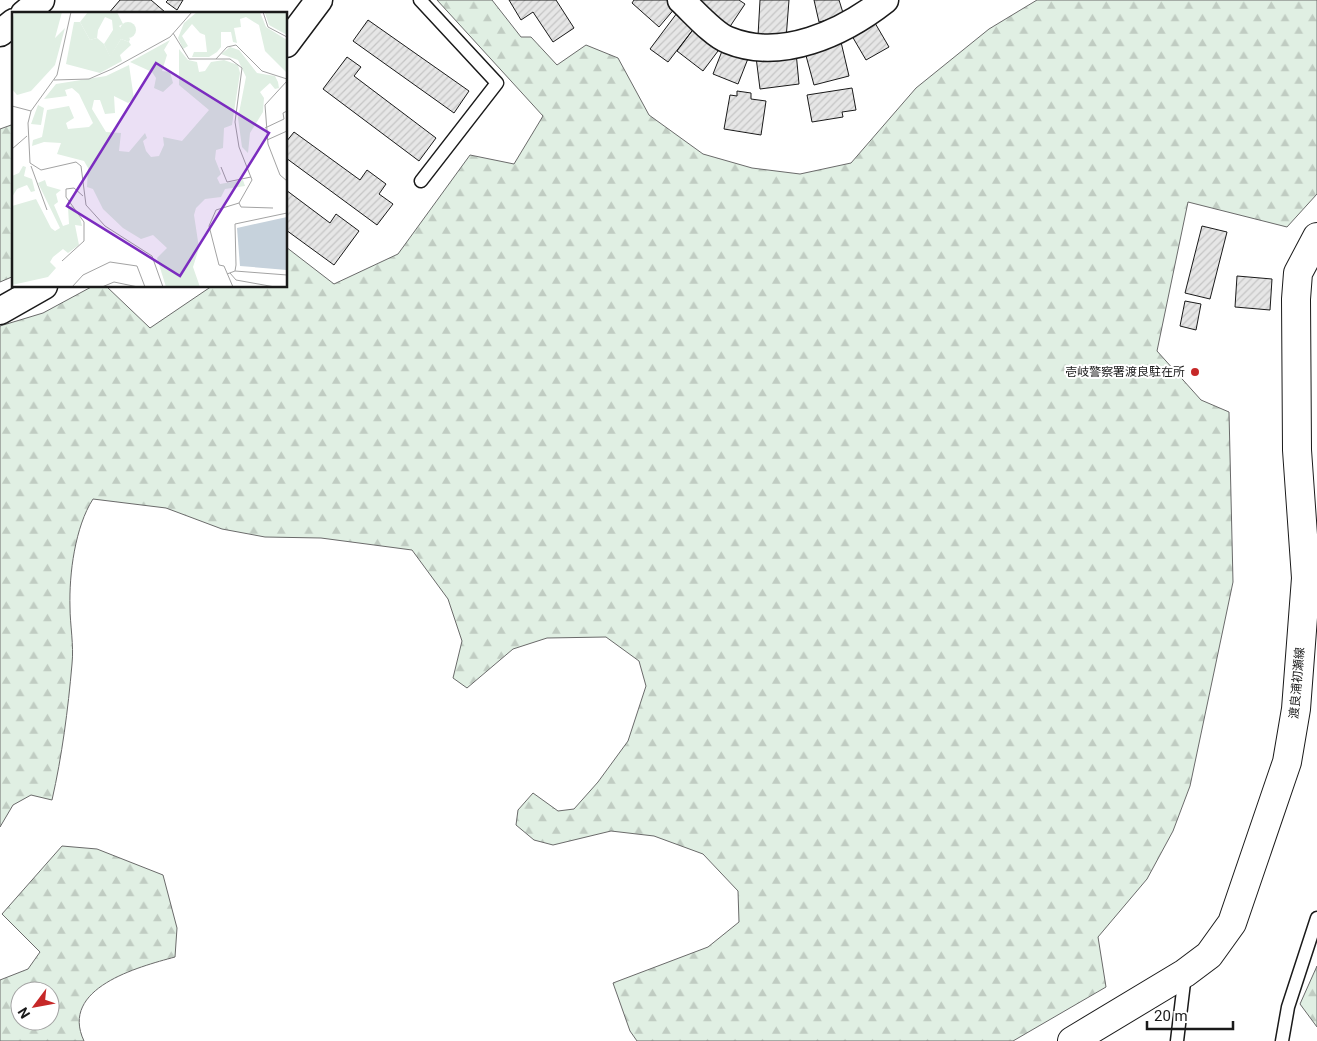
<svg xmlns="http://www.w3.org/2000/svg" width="1317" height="1041" font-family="Roboto,'Noto Sans JP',sans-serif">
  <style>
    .forest { fill: url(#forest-firs); stroke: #6a6a6a; fill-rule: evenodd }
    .building { fill: url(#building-hatch); stroke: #1a1a1a }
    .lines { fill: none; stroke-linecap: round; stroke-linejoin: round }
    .lane-casing { stroke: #1a1a1a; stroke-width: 15 }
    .street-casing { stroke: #1a1a1a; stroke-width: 29 }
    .secondary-casing { stroke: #1a1a1a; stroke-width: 30 }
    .lane { stroke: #fff; stroke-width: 12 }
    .street { stroke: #fff; stroke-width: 26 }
    .secondary { stroke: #fff; stroke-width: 28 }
    .poi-dot { fill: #c62828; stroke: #fff; stroke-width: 2 }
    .labels { text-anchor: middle; stroke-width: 4; stroke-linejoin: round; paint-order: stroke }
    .poi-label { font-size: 12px; fill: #1a1a1a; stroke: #fff; text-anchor: end }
    .street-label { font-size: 12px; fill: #1a1a1a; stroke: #fff }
    .inset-road { fill: none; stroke: #a3a3a3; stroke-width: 1 }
    .view { fill: #7b2cbf; fill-opacity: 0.15; stroke: #7b2cbf; stroke-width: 2.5 }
    .inset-edge { fill: none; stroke: #1a1a1a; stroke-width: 2.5 }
  </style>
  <defs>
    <pattern id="forest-firs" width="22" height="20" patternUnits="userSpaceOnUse" patternTransform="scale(1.25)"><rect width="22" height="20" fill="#e0efe3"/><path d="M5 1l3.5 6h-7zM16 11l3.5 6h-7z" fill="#c0ccc2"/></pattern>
    <pattern id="building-hatch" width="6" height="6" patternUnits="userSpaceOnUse" patternTransform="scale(1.25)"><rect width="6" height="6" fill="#e6e6e6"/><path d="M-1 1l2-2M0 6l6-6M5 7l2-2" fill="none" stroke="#c5c5c5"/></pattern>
  </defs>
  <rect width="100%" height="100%" fill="#fff"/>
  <path class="forest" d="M 437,0 L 492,0 L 521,37 L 531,37 L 557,65 L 586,45 L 618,58 L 649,115 L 703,154 L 752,168 L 800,174 L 851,163 L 916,88 L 989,29 L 1037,0 L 1317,0 L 1317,194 L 1287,227 L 1188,202 L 1157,351 L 1201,400 L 1229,412 L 1233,582 L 1190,786 L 1173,831 L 1147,879 L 1098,937 L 1106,987 L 1013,1041 L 637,1041 L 630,1031 L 613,983 L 708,947 L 739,922 L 738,891 L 703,854 L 654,836 L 611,831 L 553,845 L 534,840 L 516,825 L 518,810 L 533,793 L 558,811 L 574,809 L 598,782 L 628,741 L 646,686 L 639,661 L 606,637 L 547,638 L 513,649 L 467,688 L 453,678 L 462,641 L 448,599 L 412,550 L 321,538 L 265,537 L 222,529 L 166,508 L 93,499 C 75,527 69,574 70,607 C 70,625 74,645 72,664 C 68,710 62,756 52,800 L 31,795 L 13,805 L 0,827 L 0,326 L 43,313 L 93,286 L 106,286 L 150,328 L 212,286 L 286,286 L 286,247 L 334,284 L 398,254 L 470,155 L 514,164 L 543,116 Z
    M 14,124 L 14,276 L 0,282 L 0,129 Z
    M 62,846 L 97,849 L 163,875 L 177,928 L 175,957 C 138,967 59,988 84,1041 L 0,1041 L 0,980 L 28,969 L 40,952 L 2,914 ZM 20,991 L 50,991 L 50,1021 L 20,1021 Z
    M 1317,966 L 1317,1027 L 1300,1004 Z"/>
  <path class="building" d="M 120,0 L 151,0 L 165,12 L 163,14 L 108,14 Z
    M 168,0 L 183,0 L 177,10 L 166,2 Z
    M 509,0 L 556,0 L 574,28 L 553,42 L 533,12 L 521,20 Z
    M 634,0 L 668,0 L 676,7 L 659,27 L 632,3 Z
    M 698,0 L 739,0 L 745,4 L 729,28 Z
    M 760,0 L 789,0 L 786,39 L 758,36 Z
    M 814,0 L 839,0 L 844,16 L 819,22 Z
    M 677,13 L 695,27 L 668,62 L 650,49 Z
    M 368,20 L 469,91 L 454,113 L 353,41 Z
    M 875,23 L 889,47 L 866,60 L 852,36 Z
    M 695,27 L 721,47 L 703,71 L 677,51 Z
    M 841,42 L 849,76 L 814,85 L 805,52 Z
    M 724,46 L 749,56 L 738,84 L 713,74 Z
    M 796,52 L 799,84 L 760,89 L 756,57 Z
    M 347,57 L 361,67 L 354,76 L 436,138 L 419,161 L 323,89 Z
    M 852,88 L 856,110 L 842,112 L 843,117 L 812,122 L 807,95 Z
    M 737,91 L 751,93 L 751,99 L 766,101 L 761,135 L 724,129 L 730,95 L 737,96 Z
    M 294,132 L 360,180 L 367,170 L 386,184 L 379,194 L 393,204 L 377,225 L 286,158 L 286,142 Z
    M 286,190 L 330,223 L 336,214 L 359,231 L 334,265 L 286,230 Z
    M 1202,226 L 1227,232 L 1210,299 L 1185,293 Z
    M 1237,276 L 1272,279 L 1270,310 L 1235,307 Z
    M 1185,301 L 1201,304 L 1196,330 L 1180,326 Z"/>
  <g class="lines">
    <defs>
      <path id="lane" d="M 420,0 L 497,83 L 421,181
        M 1177,1041 L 1185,974
        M 1282,1041 L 1288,1007 L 1317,918"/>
      <path id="street" d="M 681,0 C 693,11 714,35 728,40 C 781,62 843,33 885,0
        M 24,14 L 41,0
        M 0,33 L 14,22
        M 286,44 L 319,0
        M 0,311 L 44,286"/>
      <path id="secondary" d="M 1072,1041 L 1185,973 L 1209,955 L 1232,923 L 1287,762 L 1296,709 L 1306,578 L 1297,450 L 1296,299 L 1298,273 L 1317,237"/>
    </defs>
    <use href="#lane" class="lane-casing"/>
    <use href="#street" class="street-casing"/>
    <use href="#secondary" class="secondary-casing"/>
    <use href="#lane" class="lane"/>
    <use href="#street" class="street"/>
    <use href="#secondary" class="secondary"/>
  </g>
  <circle class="poi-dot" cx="1195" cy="372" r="5"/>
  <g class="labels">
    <g class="poi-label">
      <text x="1185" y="376">壱岐警察署渡良駐在所</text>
    </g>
    <g class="street-label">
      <text transform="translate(1297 683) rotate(-85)" y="4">渡良浦初瀬線</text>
    </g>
  </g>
  <g transform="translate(12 12)">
    <rect width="275" height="275" fill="#fff"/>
    <path d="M 3,0 L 50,0 L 43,26 L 53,16 L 43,53 L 19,79 L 5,83 L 0,77 L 0,8 ZM 62,10 L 68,10 L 78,28 L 85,26 L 92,32 L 98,44 L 109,27 L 117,30 L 119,33 L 108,43 L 110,49 L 88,61 L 54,52 Z" fill="#e0efe3"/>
    <path d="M 76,0 L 105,0 L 111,12 L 107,14 L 118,27 L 117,30 L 109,27 L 98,45 L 92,32 L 101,18 L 100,8 L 93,5 L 86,18 L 85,26 L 78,28 L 68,10 ZM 185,0 L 248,0 L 254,15 L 275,28 L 275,61 L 253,39 L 247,13 L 234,5 L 228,7 L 229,15 L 222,16 L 225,31 L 221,30 L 219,20 L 209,20 L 209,35 L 205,40 L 197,45 L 180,45 L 182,40 L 195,40 L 193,23 L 188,21 L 180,12 L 170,24 L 176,34 L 171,37 L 166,26 L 172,11 ZM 275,0 L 275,23 L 257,13 L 253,1 ZM 158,28 L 152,38 L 155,43 L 150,59 L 158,60 L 161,71 L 151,80 L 142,76 L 144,66 L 140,60 L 118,50 ZM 218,35 L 227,38 L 245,61 L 263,64 L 266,70 L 267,76 L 263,77 L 258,71 L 248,80 L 252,86 L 251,100 L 238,121 L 236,141 L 230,135 L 226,106 L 234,65 L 226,48 L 209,42 ZM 167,37 L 176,48 L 185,50 L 187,60 L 193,59 L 199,50 L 212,48 L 226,53 L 228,61 L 220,113 L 212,116 L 211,136 L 204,138 L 203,147 L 209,162 L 205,166 L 208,172 L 231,168 L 233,174 L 213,177 L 209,185 L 193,187 L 184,196 L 182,203 L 187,236 L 181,255 L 188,275 L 154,275 L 145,246 L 155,236 L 141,223 L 129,227 L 111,216 L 91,197 L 81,177 L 75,175 L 76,156 L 72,149 L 45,142 L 49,131 L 32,130 L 20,134 L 21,128 L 30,125 L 35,98 L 57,94 L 62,106 L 54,111 L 56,117 L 77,115 L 81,111 L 67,82 L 60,76 L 53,78 L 55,84 L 32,87 L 44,72 L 94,64 L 117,53 L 122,87 L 116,91 L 102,84 L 103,101 L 93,102 L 88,88 L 82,88 L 80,97 L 94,120 L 109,121 L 107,139 L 117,140 L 133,121 L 135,126 L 131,129 L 134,139 L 139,145 L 147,144 L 152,133 L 151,125 L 170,129 L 197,98 L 167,73 ZM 26,93 L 32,96 L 29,113 L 19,112 ZM 11,154 L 14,155 L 12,164 L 20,167 L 23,179 L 19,180 L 15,173 L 5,177 L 0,185 L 0,164 L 7,161 ZM 33,168 L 35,174 L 49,178 L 44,182 L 46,190 L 42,193 L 51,214 L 57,212 L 56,195 L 60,194 L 68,205 L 70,214 L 63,213 L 67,233 L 56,241 L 51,237 L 41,245 L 38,250 L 44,256 L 36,265 L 0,273 L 0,194 L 24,187 L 39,216 L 43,219 L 48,216 L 26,171 Z" fill="#e0efe3"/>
    <path d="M108 18a8 8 0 1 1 16 0a8 8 0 1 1-16 0Z" fill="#e0efe3"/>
    <path d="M 275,205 L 275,258 L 228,254 L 225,216 Z" fill="#c6d2dc"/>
    <path class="inset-road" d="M 59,0 L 45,63 L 19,99 L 16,111 L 18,151 L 29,158 L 64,150 L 69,154 L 74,193 L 93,214 L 140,244 L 151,275M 251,0 L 256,15 L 275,25M 161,21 L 177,47 L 218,47 L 230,56 L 223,110 L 227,135 L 240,168 L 227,191M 204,47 L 215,35 L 224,33 L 250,59 L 275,67M 42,68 L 77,67 L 100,57 L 158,25 L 180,0M 275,69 L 253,93 L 256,132 L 268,163 L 275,169M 0,94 L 19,99M 253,116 L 272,107 L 271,101 L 275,99M 255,128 L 275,119M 0,137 L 15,124M 19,154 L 35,198M 209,155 L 215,170 L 239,165M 227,191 L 229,195 L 261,196M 50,249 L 72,229 L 72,210 L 54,185 L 54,177 L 62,176 L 71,184M 223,259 L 275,263M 218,261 L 224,268 L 263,275M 215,262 L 223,259 L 224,253 L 223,212 L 275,201M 60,275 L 71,263 L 98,250 L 125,254 L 133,275M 90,275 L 102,270 L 126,275M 221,275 L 212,254 L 207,253 L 197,214 L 204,198 L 227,191"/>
    <path class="view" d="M 144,51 L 257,121 L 168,264 L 55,194 Z"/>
    <rect width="275" height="275" class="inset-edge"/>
  </g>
  <g transform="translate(35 1006) rotate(238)"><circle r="24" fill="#ffffff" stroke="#a3a3a3"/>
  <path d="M0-4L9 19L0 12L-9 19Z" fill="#c62828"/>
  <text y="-8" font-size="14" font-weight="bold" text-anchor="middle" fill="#1a1a1a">N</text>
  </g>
  <path d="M1147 1021v8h86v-8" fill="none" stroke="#1a1a1a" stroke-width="2.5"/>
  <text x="1154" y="1021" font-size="15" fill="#1a1a1a" stroke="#ffffff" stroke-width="4" paint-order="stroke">20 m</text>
</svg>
